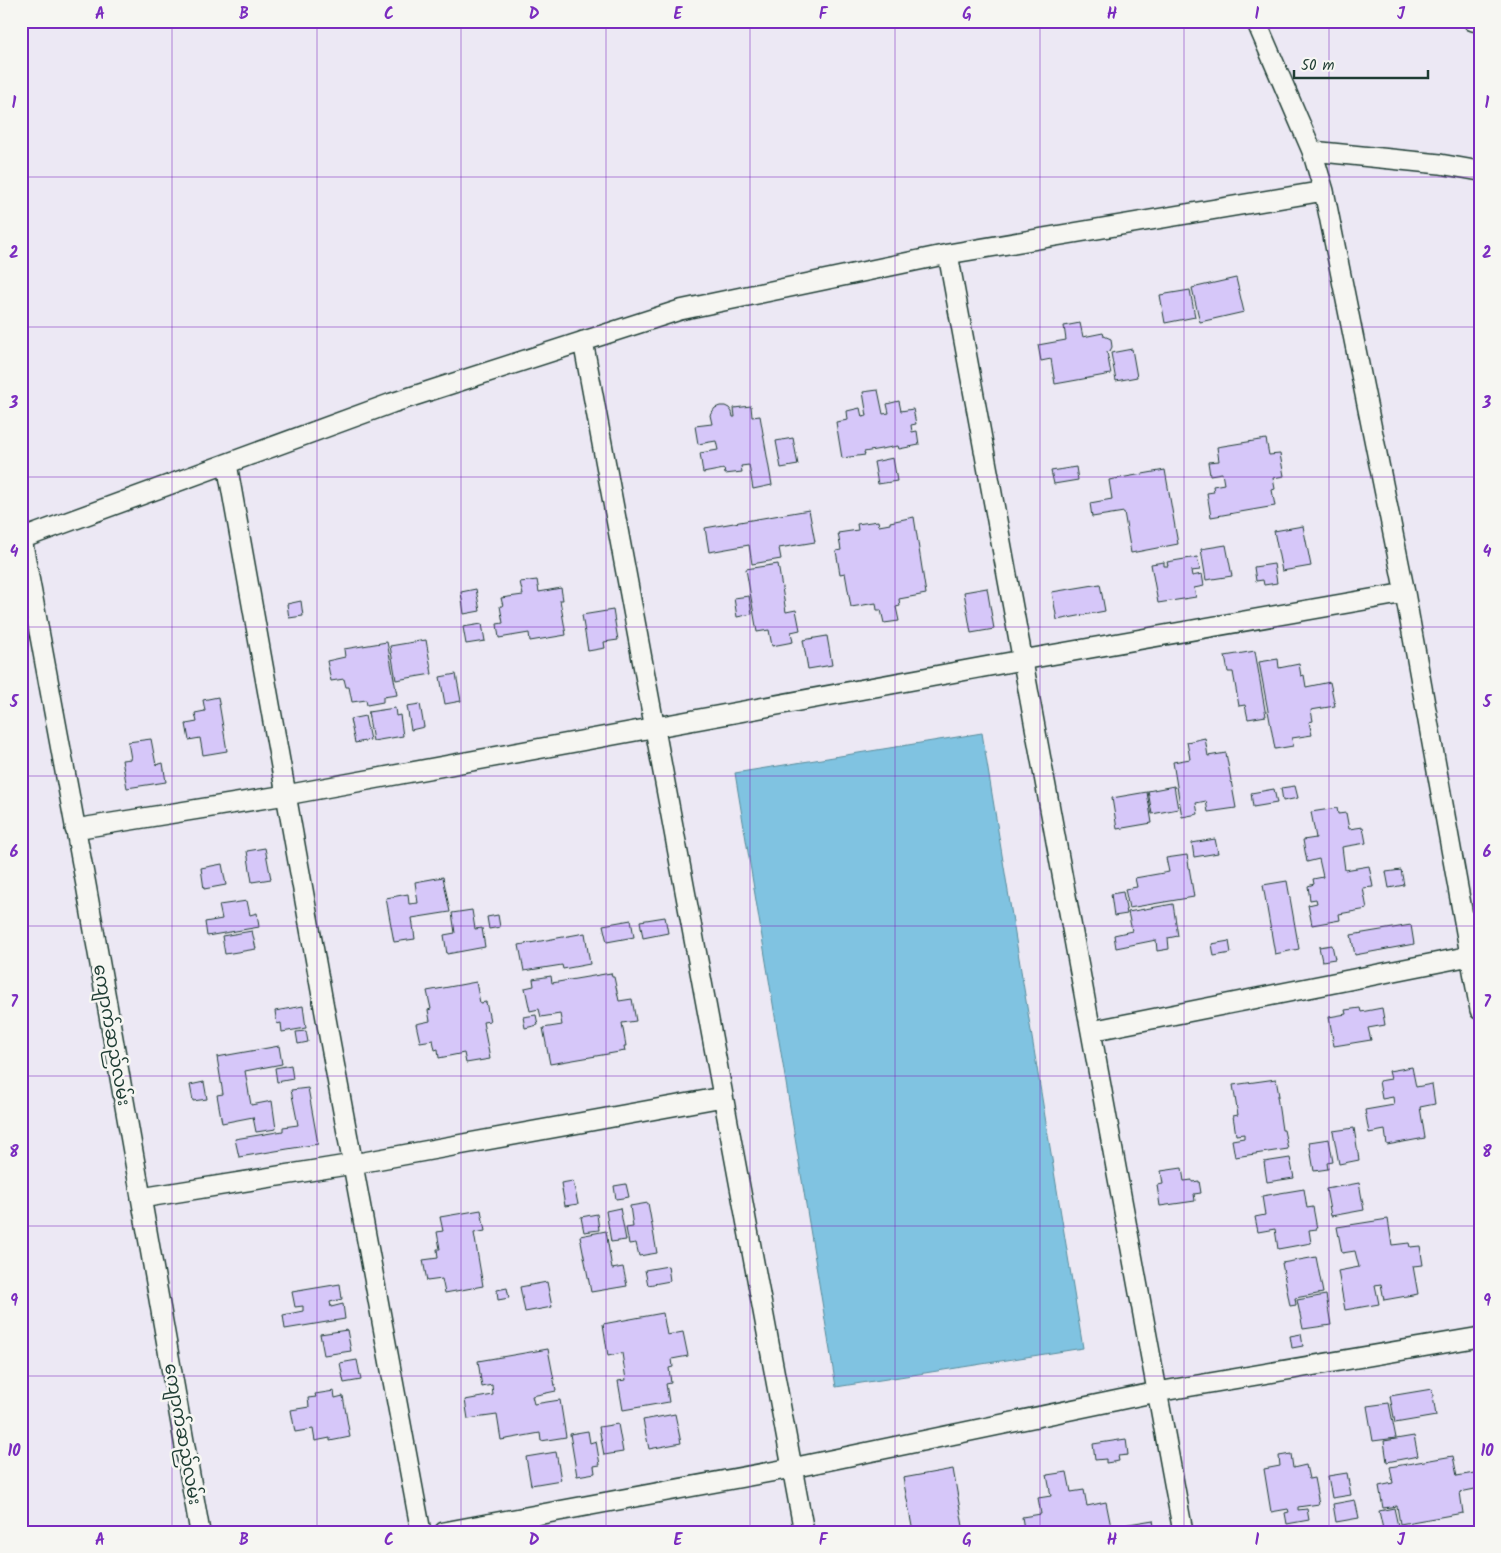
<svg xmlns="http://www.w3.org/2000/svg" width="1501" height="1553" font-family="Kalam,'Noto Sans Myanmar',sans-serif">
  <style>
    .water { fill: #80c3e1; stroke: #598d9c }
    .building { fill: #d6c7f9; stroke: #1f3d34 }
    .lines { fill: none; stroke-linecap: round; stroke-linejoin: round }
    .minor-casing { stroke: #1f3d34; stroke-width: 22 }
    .minor { stroke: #f6f6f2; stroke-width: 19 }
    .grid { fill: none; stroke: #7b2cbf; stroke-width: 1; stroke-opacity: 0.55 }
    .labels { text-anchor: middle; stroke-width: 5; stroke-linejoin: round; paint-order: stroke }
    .street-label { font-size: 18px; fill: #1f3d34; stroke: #f6f6f2 }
    .neatline { fill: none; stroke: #7b2cbf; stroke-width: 2 }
    .grid-label { font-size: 16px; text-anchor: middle; font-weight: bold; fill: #7b2cbf }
  </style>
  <rect width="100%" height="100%" fill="#ece8f4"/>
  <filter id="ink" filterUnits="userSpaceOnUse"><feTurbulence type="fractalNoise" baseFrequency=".02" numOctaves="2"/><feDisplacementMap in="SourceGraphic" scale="10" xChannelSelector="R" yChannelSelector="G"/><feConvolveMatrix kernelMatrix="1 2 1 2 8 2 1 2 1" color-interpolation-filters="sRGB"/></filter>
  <g filter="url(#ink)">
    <path class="water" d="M 982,733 L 1083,1348 L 836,1387 L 735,773 Z"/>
    <path class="building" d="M 1236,278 L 1244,312 L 1200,322 L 1192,288 Z
      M 1190,290 L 1195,317 L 1165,323 L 1160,295 Z
      M 1080,323 L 1083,337 L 1103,333 L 1104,336 L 1111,339 L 1112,347 L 1110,351 L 1107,352 L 1111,374 L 1055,384 L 1051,359 L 1041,361 L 1038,345 L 1066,340 L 1064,326 Z
      M 1132,349 L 1137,377 L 1116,381 L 1111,353 Z
      M 878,390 L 883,414 L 889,413 L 887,404 L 899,401 L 901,411 L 913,409 L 916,424 L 911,425 L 912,432 L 917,431 L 919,445 L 899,449 L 898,446 L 864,452 L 865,455 L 842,458 L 836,422 L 848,420 L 847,411 L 860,408 L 862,417 L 867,416 L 863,392 Z
      M 720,406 L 725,406 L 729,408 L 732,412 L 733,417 L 735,417 L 734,408 L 751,406 L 752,417 L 760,416 L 772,485 L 753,489 L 749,465 L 741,466 L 742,472 L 725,474 L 724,469 L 703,473 L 700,453 L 718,450 L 716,441 L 698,444 L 695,426 L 712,424 L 710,415 L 715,408 Z
      M 793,438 L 798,465 L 781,468 L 776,441 Z
      M 1266,439 L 1269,455 L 1280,454 L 1284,476 L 1273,478 L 1275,489 L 1272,490 L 1275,506 L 1211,517 L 1207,493 L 1214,492 L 1213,486 L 1224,484 L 1222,473 L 1210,475 L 1208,462 L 1219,461 L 1217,447 Z
      M 893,458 L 897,481 L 878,484 L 874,462 Z
      M 1076,467 L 1078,480 L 1054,484 L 1051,471 Z
      M 1165,470 L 1178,544 L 1131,553 L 1124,512 L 1092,517 L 1090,503 L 1112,499 L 1109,480 Z
      M 809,510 L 815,542 L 779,548 L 781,559 L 752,564 L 749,545 L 709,552 L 705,528 Z
      M 914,517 L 926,594 L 899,599 L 900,606 L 896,607 L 899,621 L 884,623 L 881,610 L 877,610 L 876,603 L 851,607 L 845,573 L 840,574 L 836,551 L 841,550 L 838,533 L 858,530 L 857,524 L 878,521 L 879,526 L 890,524 L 890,522 Z
      M 1303,526 L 1311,566 L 1282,571 L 1274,531 Z
      M 1226,545 L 1232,576 L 1206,580 L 1201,549 Z
      M 1197,557 L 1200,570 L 1191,571 L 1192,576 L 1202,574 L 1204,586 L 1194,588 L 1196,597 L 1158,603 L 1151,564 L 1164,562 L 1164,566 L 1168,566 L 1167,562 Z
      M 778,564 L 786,612 L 796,610 L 800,630 L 791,632 L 793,642 L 772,646 L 769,630 L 757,632 L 746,569 Z
      M 1274,564 L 1277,583 L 1264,585 L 1263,580 L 1256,581 L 1254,567 Z
      M 537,580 L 539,592 L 561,588 L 563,600 L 560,600 L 566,635 L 530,641 L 529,633 L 499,638 L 497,624 L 503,623 L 500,606 L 503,606 L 501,598 L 523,595 L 520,582 Z
      M 1100,584 L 1105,611 L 1057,620 L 1052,592 Z
      M 987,588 L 994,629 L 971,633 L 964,592 Z
      M 476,589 L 480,611 L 464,614 L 461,592 Z
      M 749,596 L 752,614 L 737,617 L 734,598 Z
      M 301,601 L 303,616 L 289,618 L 287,604 Z
      M 613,610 L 618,640 L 604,642 L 605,648 L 588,651 L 582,615 Z
      M 482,624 L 485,641 L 466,644 L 463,627 Z
      M 827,636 L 832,665 L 808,669 L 803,640 Z
      M 426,640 L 432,674 L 396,680 L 390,646 Z
      M 387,642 L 397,695 L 383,697 L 383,702 L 367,705 L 366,700 L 352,702 L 349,687 L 346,687 L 344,679 L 331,681 L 327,661 L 345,657 L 344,649 Z
      M 1255,651 L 1266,716 L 1248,719 L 1245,705 L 1239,706 L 1233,672 L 1228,672 L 1225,656 Z
      M 1278,659 L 1279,668 L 1299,664 L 1301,676 L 1304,675 L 1306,687 L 1330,682 L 1335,706 L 1311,710 L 1313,721 L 1309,722 L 1312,735 L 1292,738 L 1293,746 L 1275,749 L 1259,662 Z
      M 456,674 L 461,701 L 445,704 L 440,677 Z
      M 218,697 L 227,751 L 203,755 L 200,738 L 189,740 L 186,724 L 197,722 L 195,713 L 205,711 L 203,700 Z
      M 420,704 L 424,727 L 411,730 L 407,706 Z
      M 395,708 L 396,716 L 400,715 L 403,736 L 373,741 L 368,712 Z
      M 365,716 L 370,740 L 355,743 L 350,719 Z
      M 1205,738 L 1208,756 L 1226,753 L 1236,808 L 1208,812 L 1206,801 L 1196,803 L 1198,814 L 1182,817 L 1173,762 L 1190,759 L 1187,742 Z
      M 151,739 L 156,765 L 163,763 L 166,782 L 127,788 L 122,760 L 131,759 L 128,742 Z
      M 1174,786 L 1178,809 L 1152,814 L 1148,791 Z
      M 1295,786 L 1298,798 L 1283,801 L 1281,788 Z
      M 1274,789 L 1277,803 L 1253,807 L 1251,793 Z
      M 1147,792 L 1152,823 L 1117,829 L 1112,798 Z
      M 1337,808 L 1338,814 L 1346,813 L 1349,829 L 1363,827 L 1366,843 L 1342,847 L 1345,870 L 1369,866 L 1373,887 L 1363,888 L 1367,909 L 1339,914 L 1340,920 L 1312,925 L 1308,905 L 1317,903 L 1316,899 L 1310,900 L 1308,886 L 1314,884 L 1313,879 L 1323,877 L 1319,859 L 1307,862 L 1303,840 L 1316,838 L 1311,812 Z
      M 1215,839 L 1218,853 L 1194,857 L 1192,843 Z
      M 265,848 L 271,879 L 252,882 L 247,851 Z
      M 1187,855 L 1194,897 L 1129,908 L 1125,889 L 1137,887 L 1135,878 L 1169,872 L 1166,858 Z
      M 222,864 L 226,885 L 204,889 L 201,868 Z
      M 1401,870 L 1404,885 L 1389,888 L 1386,872 Z
      M 443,877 L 450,912 L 412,918 L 415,939 L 394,942 L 386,898 L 408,894 L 409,904 L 418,903 L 415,882 Z
      M 1287,881 L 1299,949 L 1275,954 L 1263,885 Z
      M 1123,892 L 1127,914 L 1114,916 L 1111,894 Z
      M 247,901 L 250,915 L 257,913 L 259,927 L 207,936 L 205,922 L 222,919 L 219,905 Z
      M 1173,904 L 1178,936 L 1168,938 L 1169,949 L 1157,951 L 1156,940 L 1116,948 L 1114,935 L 1132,931 L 1128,912 Z
      M 472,910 L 475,929 L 482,928 L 485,947 L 447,954 L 444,935 L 455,933 L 452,913 Z
      M 498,915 L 500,927 L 489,929 L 487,917 Z
      M 665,917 L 668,933 L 643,938 L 640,921 Z
      M 631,920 L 634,937 L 607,942 L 603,925 Z
      M 1411,925 L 1414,944 L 1355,955 L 1351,935 Z
      M 252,931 L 256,949 L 225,954 L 222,936 Z
      M 585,933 L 590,964 L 563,969 L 562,965 L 524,971 L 519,945 Z
      M 1229,941 L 1231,953 L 1214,956 L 1212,944 Z
      M 1332,945 L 1335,959 L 1322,961 L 1319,947 Z
      M 611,973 L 612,977 L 614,977 L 619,1001 L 632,999 L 636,1021 L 622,1023 L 626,1046 L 624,1046 L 625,1051 L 550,1064 L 543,1028 L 562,1025 L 560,1014 L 541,1017 L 539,1009 L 530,1011 L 525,988 L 534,986 L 533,979 L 551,976 L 552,983 Z
      M 476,982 L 480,1003 L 486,1002 L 490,1021 L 483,1022 L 490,1059 L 466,1063 L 464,1053 L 439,1058 L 438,1049 L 435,1050 L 433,1040 L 420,1042 L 416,1024 L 430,1021 L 428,1010 L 431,1009 L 427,991 Z
      M 303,1006 L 306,1028 L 282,1032 L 281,1023 L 277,1024 L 275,1011 Z
      M 1360,1008 L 1361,1012 L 1382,1008 L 1385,1025 L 1368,1028 L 1371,1040 L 1334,1046 L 1329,1017 L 1346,1014 L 1345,1010 Z
      M 536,1015 L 538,1025 L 525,1028 L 523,1017 Z
      M 306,1031 L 308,1042 L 298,1044 L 296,1032 Z
      M 279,1046 L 282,1064 L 245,1071 L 251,1105 L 272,1101 L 276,1129 L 256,1132 L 253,1117 L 222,1123 L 217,1095 L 223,1094 L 217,1057 Z
      M 291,1065 L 293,1079 L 277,1082 L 275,1068 Z
      M 1412,1067 L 1416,1087 L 1432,1084 L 1435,1104 L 1420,1107 L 1425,1138 L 1387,1145 L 1385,1130 L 1369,1133 L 1365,1110 L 1394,1105 L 1393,1097 L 1382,1099 L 1379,1081 L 1391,1079 L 1389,1071 Z
      M 1276,1079 L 1279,1096 L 1277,1096 L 1282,1130 L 1284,1130 L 1288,1149 L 1235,1157 L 1232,1140 L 1244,1138 L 1244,1134 L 1236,1135 L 1233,1116 L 1238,1115 L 1233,1085 Z
      M 204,1082 L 207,1099 L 193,1101 L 190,1085 Z
      M 308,1088 L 318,1144 L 239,1157 L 235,1139 L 283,1131 L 283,1127 L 298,1125 L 291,1090 Z
      M 1354,1128 L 1359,1160 L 1339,1164 L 1333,1131 Z
      M 1329,1139 L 1333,1162 L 1327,1163 L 1328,1169 L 1314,1171 L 1309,1142 Z
      M 1290,1158 L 1294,1178 L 1267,1182 L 1264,1162 Z
      M 1182,1168 L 1184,1181 L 1192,1180 L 1192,1182 L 1199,1181 L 1201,1193 L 1194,1194 L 1195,1201 L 1160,1206 L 1157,1185 L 1163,1184 L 1161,1171 Z
      M 573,1181 L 578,1204 L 565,1206 L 561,1183 Z
      M 1359,1183 L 1364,1210 L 1331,1216 L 1326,1189 Z
      M 626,1184 L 629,1197 L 616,1199 L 614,1186 Z
      M 1304,1189 L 1307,1208 L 1313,1207 L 1317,1229 L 1309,1230 L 1311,1243 L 1278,1249 L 1275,1229 L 1258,1232 L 1255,1217 L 1265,1215 L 1262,1196 Z
      M 648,1203 L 657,1253 L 639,1256 L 636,1243 L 629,1244 L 626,1228 L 633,1227 L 630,1206 Z
      M 620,1208 L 626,1240 L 611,1242 L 606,1211 Z
      M 481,1210 L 485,1231 L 474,1233 L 483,1286 L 445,1293 L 442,1279 L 427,1281 L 423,1260 L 438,1258 L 437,1249 L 440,1249 L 437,1232 L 443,1231 L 440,1217 Z
      M 597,1214 L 599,1230 L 584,1232 L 581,1217 Z
      M 1388,1219 L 1392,1245 L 1409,1243 L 1410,1247 L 1420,1246 L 1423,1265 L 1413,1266 L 1418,1294 L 1384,1300 L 1381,1284 L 1375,1285 L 1379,1304 L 1345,1310 L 1338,1271 L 1359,1267 L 1355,1251 L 1342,1253 L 1337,1227 Z
      M 606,1231 L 612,1269 L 623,1267 L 627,1286 L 591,1292 L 580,1236 Z
      M 1316,1257 L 1323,1293 L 1295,1298 L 1296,1305 L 1290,1306 L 1282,1263 Z
      M 668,1266 L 670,1281 L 648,1285 L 645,1270 Z
      M 547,1282 L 552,1307 L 525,1312 L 520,1287 Z
      M 340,1284 L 342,1299 L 330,1302 L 331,1307 L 343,1304 L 345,1319 L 285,1329 L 283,1315 L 303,1311 L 303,1306 L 295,1307 L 292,1292 Z
      M 507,1288 L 509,1298 L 498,1300 L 497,1290 Z
      M 1326,1295 L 1331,1325 L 1303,1329 L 1297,1300 Z
      M 663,1313 L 667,1335 L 683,1332 L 688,1356 L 672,1359 L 673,1367 L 669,1368 L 671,1383 L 666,1384 L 669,1402 L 623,1410 L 618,1381 L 626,1380 L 622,1353 L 608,1356 L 603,1324 Z
      M 347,1330 L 351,1351 L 324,1355 L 320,1334 Z
      M 1301,1334 L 1303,1346 L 1292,1348 L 1290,1336 Z
      M 548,1349 L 556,1391 L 532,1396 L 534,1404 L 560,1400 L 566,1437 L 541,1441 L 540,1433 L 501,1440 L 497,1415 L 468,1419 L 465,1400 L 493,1395 L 492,1385 L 482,1387 L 478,1361 Z
      M 357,1360 L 361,1380 L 344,1383 L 340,1363 Z
      M 1432,1389 L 1436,1416 L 1395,1423 L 1390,1396 Z
      M 334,1391 L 335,1398 L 343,1396 L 350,1437 L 330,1441 L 330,1438 L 315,1441 L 313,1429 L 295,1432 L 291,1410 L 309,1407 L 308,1398 L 316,1397 L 315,1394 Z
      M 1389,1403 L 1396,1438 L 1373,1441 L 1367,1406 Z
      M 675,1414 L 681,1443 L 649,1449 L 643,1420 Z
      M 618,1424 L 623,1452 L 604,1455 L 599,1427 Z
      M 588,1431 L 590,1443 L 596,1441 L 600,1465 L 594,1466 L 595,1473 L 577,1476 L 570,1434 Z
      M 1414,1436 L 1418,1456 L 1387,1462 L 1384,1441 Z
      M 1126,1439 L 1128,1455 L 1118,1456 L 1119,1461 L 1106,1463 L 1106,1459 L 1095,1460 L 1093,1444 Z
      M 556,1452 L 561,1480 L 531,1485 L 526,1457 Z
      M 1291,1454 L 1293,1468 L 1306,1465 L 1309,1479 L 1314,1478 L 1319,1504 L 1298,1507 L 1298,1510 L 1307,1509 L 1309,1520 L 1287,1524 L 1285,1513 L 1289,1512 L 1288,1509 L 1271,1512 L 1264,1469 L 1280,1466 L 1279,1456 Z
      M 1453,1456 L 1457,1476 L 1480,1472 L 1480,1488 L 1460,1492 L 1463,1513 L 1400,1524 L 1397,1506 L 1383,1508 L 1379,1486 L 1393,1483 L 1390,1467 Z
      M 953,1469 L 964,1532 L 913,1532 L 903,1478 Z
      M 1067,1472 L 1071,1492 L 1084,1490 L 1087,1506 L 1106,1502 L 1112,1532 L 1020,1532 L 1020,1529 L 1024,1529 L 1022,1517 L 1041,1514 L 1038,1498 L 1051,1496 L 1047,1475 Z
      M 1347,1473 L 1351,1495 L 1332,1498 L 1328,1476 Z
      M 1355,1500 L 1359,1518 L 1336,1522 L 1333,1504 Z
      M 1394,1508 L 1398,1526 L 1383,1529 L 1379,1511 Z
      M 1153,1520 L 1155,1532 L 1118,1532 L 1117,1526 Z"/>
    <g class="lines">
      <defs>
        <path id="minor" d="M 1256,21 L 1312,151 L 1324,191 L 1405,593 L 1480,1010
          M 1473,21 L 1480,22
          M 1312,151 L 1440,164 L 1480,171
          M 948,254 L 1183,1532
          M 583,341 L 804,1532
          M 227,464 L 330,1041 L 421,1532
          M 21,539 L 392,403 L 680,310 L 948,254 L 1324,191
          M 22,539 L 86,885 L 200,1532
          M 75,829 L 286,795 L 1022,660 L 1405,593
          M 1091,1031 L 1470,956
          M 141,1198 L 353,1164 L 723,1097
          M 444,1532 L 792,1468 L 1157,1392 L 1480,1337"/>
      </defs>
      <use href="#minor" class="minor-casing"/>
      <use href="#minor" class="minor"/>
    </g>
  </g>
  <path class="grid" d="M 172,21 L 172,1532M 317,21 L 317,1532M 461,21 L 461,1532M 606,21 L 606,1532M 750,21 L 750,1532M 895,21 L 895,1532M 1040,21 L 1040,1532M 1184,21 L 1184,1532M 1329,21 L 1329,1532M 21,177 L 1480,177M 21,327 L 1480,327M 21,477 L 1480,477M 21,627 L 1480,627M 21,776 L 1480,776M 21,926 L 1480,926M 21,1076 L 1480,1076M 21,1226 L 1480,1226M 21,1376 L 1480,1376"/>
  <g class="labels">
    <g class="street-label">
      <text transform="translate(112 1035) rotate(80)" y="6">ကျောက်ဆည်လမ်း</text>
      <text transform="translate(183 1434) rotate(80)" y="6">ကျောက်ဆည်လမ်း</text>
    </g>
  </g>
  <rect width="1501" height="1553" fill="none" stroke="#f6f6f2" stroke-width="55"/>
  <path d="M1294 70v8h134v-8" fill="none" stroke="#1f3d34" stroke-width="2.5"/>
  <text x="1301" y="70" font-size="15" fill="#1f3d34" stroke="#f6f6f2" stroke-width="4" paint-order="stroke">50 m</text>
  <rect x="28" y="28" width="1446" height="1498" class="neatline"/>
  <g class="grid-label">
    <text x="100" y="19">A</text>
    <text x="244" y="19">B</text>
    <text x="389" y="19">C</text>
    <text x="534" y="19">D</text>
    <text x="678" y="19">E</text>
    <text x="823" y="19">F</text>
    <text x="967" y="19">G</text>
    <text x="1112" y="19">H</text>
    <text x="1257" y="19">I</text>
    <text x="1401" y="19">J</text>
    <text x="14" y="108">1</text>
    <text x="1487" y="108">1</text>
    <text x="14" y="258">2</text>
    <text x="1487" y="258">2</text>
    <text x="14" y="408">3</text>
    <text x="1487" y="408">3</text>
    <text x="14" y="557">4</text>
    <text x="1487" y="557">4</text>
    <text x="14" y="707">5</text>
    <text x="1487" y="707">5</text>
    <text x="14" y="857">6</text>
    <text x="1487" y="857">6</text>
    <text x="14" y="1007">7</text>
    <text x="1487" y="1007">7</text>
    <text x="14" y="1157">8</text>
    <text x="1487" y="1157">8</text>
    <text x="14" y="1306">9</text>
    <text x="1487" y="1306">9</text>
    <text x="14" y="1456">10</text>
    <text x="1487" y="1456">10</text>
    <text x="100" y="1545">A</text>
    <text x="244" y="1545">B</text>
    <text x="389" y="1545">C</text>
    <text x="534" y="1545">D</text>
    <text x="678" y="1545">E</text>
    <text x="823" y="1545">F</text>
    <text x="967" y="1545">G</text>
    <text x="1112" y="1545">H</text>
    <text x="1257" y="1545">I</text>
    <text x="1401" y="1545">J</text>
  </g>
</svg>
